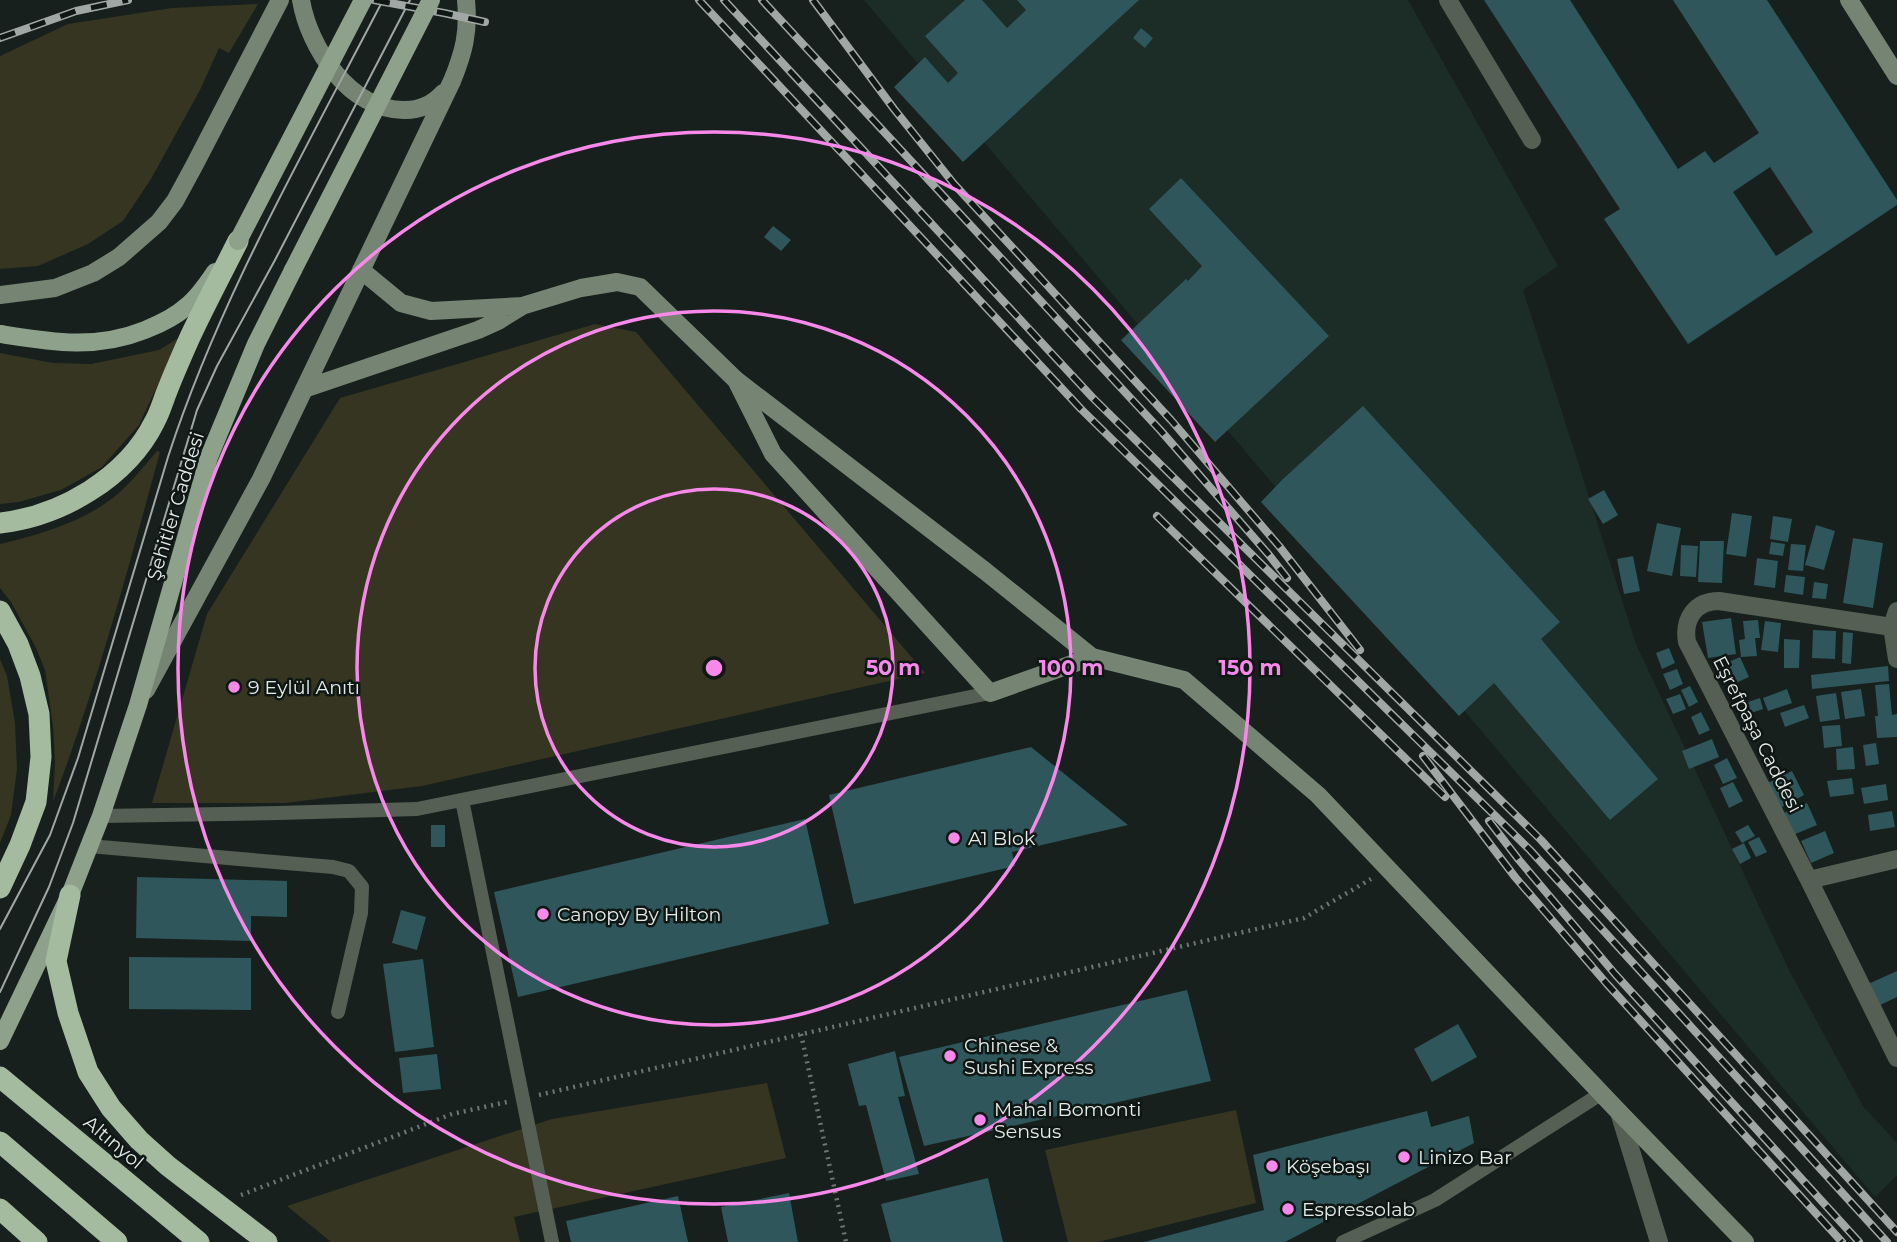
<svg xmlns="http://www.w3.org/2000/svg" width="1897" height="1242" font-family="Montserrat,sans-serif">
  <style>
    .built { fill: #1c2c27 }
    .green { fill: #353521 }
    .building { fill: #2e565b; fill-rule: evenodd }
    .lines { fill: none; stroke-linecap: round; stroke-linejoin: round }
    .path { stroke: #6d7572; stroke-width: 4.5; stroke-dasharray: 2 5; stroke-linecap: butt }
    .lane { stroke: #565f54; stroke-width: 14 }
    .street { stroke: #565f54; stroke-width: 18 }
    .secondary { stroke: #758473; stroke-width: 18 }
    .primary { stroke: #8ea18b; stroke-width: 18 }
    .highway { stroke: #a4bba0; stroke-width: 21 }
    .tram { stroke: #a0a7a5; stroke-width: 2 }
    .rail-casing { stroke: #a0a7a5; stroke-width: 8 }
    .rail { stroke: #0e1714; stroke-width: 5; stroke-dasharray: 16; stroke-linecap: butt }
    .primary-bridge { stroke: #8ea18b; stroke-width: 18 }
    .ring { fill: none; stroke: #f888ea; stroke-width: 3.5 }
    .poi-dot { fill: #f888ea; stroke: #0e1714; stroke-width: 2.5 }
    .labels { text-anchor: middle; stroke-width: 5; stroke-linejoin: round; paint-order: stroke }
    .street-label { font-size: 19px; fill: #e5ebe9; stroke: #0e1714 }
    .poi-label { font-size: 19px; fill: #e5ebe9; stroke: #0e1714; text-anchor: start }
    .centre { fill: #f888ea; stroke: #0e1714; stroke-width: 3.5 }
    .ring-label { font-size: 21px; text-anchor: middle; font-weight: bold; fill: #f888ea; stroke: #0e1714; stroke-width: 5; stroke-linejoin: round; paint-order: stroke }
  </style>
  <rect width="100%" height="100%" fill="#17201d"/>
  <path class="built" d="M 864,0 L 1408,0 L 1558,266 L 1523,290 L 1636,644 L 1790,972 L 1863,1106 L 1897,1143 L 1897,1175 L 1875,1197 Z"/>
  <path class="green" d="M 258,4 L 229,53 L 219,48 L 200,90 L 151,179 L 123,221 L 88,244 L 38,266 L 0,269 L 0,56 L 68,24 L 172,8 Z
    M 595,324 L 636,332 L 925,673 L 422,786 L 285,803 L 152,803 L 207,614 L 340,398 Z
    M 180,337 L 139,425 L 102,467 L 61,490 L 19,502 L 0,504 L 0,353 L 53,363 L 91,364 L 159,350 Z
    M 157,451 L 160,452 C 128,570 96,688 53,802 L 55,762 L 53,726 L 45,670 L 36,648 L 11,602 L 0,588 L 0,544 C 42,534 87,521 120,492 C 133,480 145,465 157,451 Z
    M 0,659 L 7,676 L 15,723 L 17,769 L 11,815 L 0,843 Z
    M 767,1083 L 786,1158 L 514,1217 L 520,1242 L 331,1242 L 287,1206 L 552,1119 Z
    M 1236,1110 L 1256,1203 L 1098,1242 L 1068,1242 L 1045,1150 Z"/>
  <path class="building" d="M 965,0 L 982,0 L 1007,28 L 1026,10 L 1017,0 L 1139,0 L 963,162 L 894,87 L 925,57 L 948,83 L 958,73 L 925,36 Z
    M 1484,0 L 1570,0 L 1678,169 L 1705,151 L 1714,163 L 1759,133 L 1673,0 L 1767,0 L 1897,200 L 1897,205 L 1688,344 L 1604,219 L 1620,209 ZM 1770,167 L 1813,232 L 1776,256 L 1733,192 Z
    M 1141,28 L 1153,38 L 1145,48 L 1133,38 Z
    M 1181,178 L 1329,336 L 1215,442 L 1121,340 L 1186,279 L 1188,281 L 1202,266 L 1149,209 Z
    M 773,226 L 791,240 L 781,251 L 764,237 Z
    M 1363,406 L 1560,622 L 1541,639 L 1658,779 L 1610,820 L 1494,683 L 1459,716 L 1261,502 L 1283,479 Z
    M 1604,490 L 1618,515 L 1603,524 L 1588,499 Z
    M 1732,513 L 1752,516 L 1746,557 L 1726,554 Z
    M 1773,516 L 1792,519 L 1788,542 L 1770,539 Z
    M 1657,523 L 1681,528 L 1672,576 L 1647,571 Z
    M 1816,525 L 1835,531 L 1824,570 L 1805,565 Z
    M 1853,538 L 1883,543 L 1873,608 L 1843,603 Z
    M 1700,541 L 1724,541 L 1722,583 L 1698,582 Z
    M 1771,542 L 1785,544 L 1783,556 L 1769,554 Z
    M 1791,544 L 1806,545 L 1803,571 L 1788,570 Z
    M 1681,545 L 1698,546 L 1696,577 L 1680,576 Z
    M 1633,556 L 1640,591 L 1624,594 L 1617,559 Z
    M 1757,558 L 1778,561 L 1775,588 L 1754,585 Z
    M 1786,575 L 1805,577 L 1803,595 L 1784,592 Z
    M 1814,582 L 1828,584 L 1826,599 L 1812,598 Z
    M 1731,618 L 1736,654 L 1708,658 L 1702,622 Z
    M 1758,620 L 1760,638 L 1755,638 L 1757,656 L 1741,657 L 1739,640 L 1745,639 L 1743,621 Z
    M 1765,621 L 1781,623 L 1778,652 L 1761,650 Z
    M 1813,630 L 1836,631 L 1835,659 L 1812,658 Z
    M 1843,632 L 1853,633 L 1851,664 L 1842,663 Z
    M 1784,639 L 1800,640 L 1799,668 L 1784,668 Z
    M 1669,648 L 1675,663 L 1662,669 L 1656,653 Z
    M 1740,657 L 1749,677 L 1731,685 L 1722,665 Z
    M 1888,666 L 1889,681 L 1812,689 L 1811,675 Z
    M 1677,669 L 1683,684 L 1670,690 L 1663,674 Z
    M 1889,684 L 1892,715 L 1897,714 L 1897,737 L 1877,738 L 1875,716 L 1878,716 L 1875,685 Z
    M 1690,686 L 1698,702 L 1689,707 L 1681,690 Z
    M 1787,689 L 1792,703 L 1768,711 L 1763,698 Z
    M 1861,689 L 1865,716 L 1845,719 L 1841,692 Z
    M 1836,693 L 1840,719 L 1820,722 L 1816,696 Z
    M 1680,694 L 1686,709 L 1673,714 L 1666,699 Z
    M 1760,698 L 1763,709 L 1751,713 L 1748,702 Z
    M 1804,705 L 1809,718 L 1785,727 L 1780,713 Z
    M 1701,712 L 1710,730 L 1699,735 L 1691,717 Z
    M 1840,725 L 1842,746 L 1824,748 L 1822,726 Z
    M 1712,739 L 1719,757 L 1689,769 L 1682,751 Z
    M 1876,743 L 1879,764 L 1866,766 L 1863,745 Z
    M 1031,747 L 1128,825 L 1012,852 L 1015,866 L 854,904 L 829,795 Z
    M 1853,747 L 1855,769 L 1837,770 L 1836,749 Z
    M 1727,758 L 1737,778 L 1723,784 L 1714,765 Z
    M 1792,771 L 1804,795 L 1780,808 L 1768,783 Z
    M 1852,778 L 1854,794 L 1830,797 L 1827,781 Z
    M 1733,782 L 1743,801 L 1729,808 L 1720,788 Z
    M 1886,784 L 1888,800 L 1864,804 L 1861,788 Z
    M 1807,803 L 1817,825 L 1793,835 L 1784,813 Z
    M 1892,811 L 1895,827 L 1870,831 L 1868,815 Z
    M 805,819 L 829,924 L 518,997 L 494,892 Z
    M 431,825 L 445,825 L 445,847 L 431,847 Z
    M 1748,825 L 1755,836 L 1742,843 L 1735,832 Z
    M 1825,831 L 1834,853 L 1811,863 L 1801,841 Z
    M 1759,837 L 1767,852 L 1756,857 L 1748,842 Z
    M 1744,843 L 1751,858 L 1740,864 L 1732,849 Z
    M 137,877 L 287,881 L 287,917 L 251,916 L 251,941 L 136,938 Z
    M 401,910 L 426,917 L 417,950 L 392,943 Z
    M 129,957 L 251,958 L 251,1010 L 129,1009 Z
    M 423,959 L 434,1047 L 395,1052 L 383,964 Z
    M 1897,971 L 1897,997 L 1878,1006 L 1868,984 Z
    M 1187,990 L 1211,1081 L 924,1146 L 899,1057 Z
    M 1458,1024 L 1477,1057 L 1432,1082 L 1414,1049 Z
    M 895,1051 L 905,1096 L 898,1097 L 919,1174 L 886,1181 L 866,1105 L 859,1106 L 848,1064 Z
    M 437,1054 L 441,1089 L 403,1093 L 399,1058 Z
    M 1427,1111 L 1431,1127 L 1469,1116 L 1474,1143 L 1285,1242 L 1144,1242 L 1264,1210 L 1253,1155 Z
    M 988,1178 L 1003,1242 L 891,1242 L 881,1204 Z
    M 789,1193 L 798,1242 L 728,1242 L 721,1207 Z
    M 678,1196 L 688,1242 L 571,1242 L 566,1221 Z"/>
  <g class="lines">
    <path class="path" d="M 801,1034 L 846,1242
      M 539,1095 L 1304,918 L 1371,879
      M 241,1195 L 452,1114 L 507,1102"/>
    <path class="lane" d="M 462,800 L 552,1242
      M 101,816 L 279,813 L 417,809 L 990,693
      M 89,846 L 333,867 L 349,871 L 362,887 L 361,913 L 338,1012
      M 1343,1242 L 1435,1200 L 1602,1093"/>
    <path class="street" d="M 1448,0 L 1532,140
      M 1897,611 L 1892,627 L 1897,659
      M 1892,627 L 1719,601 C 1695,601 1683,619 1687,642 L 1809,880 L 1897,1058
      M 1809,880 L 1897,859
      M 1619,1112 L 1659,1242"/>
    <path class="secondary" d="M 301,0 C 309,48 350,111 405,110 C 420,110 433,104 443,93
      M 1849,0 L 1897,76
      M 361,270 L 401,303 L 431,311 L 522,306 L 581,288 L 617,282 L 640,287 L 736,380 L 985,571 L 1092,657
      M 0,295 L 55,288 L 93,273 L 119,257 L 159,222 L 175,201 L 194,166 L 280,0
      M 736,380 L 773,454 L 990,693 L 1092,657 L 1184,680 L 1318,795 L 1619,1112 L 1745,1242
      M 304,389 L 478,330 L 498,321 L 522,306
      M 146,690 L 261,479 L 452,81 C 464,52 469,32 466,0"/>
    <path class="primary" d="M 0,334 C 51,342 95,350 145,330 C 160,324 175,317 187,306 C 198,297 207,284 215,272
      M 0,1041 L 70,895 L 101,816 L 138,705 L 209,457 L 256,344 L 293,270"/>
    <path class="highway" d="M 0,523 C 61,516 127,478 155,421 C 160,412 163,401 167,391 C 174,373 182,355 190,337 C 205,305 222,273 238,241
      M 0,611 L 18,644 L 30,676 L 39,714 L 41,757 L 36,802 L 20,845 L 0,888
      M 70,895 L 56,961 L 68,1013 L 88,1072 L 111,1108 L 139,1140 L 168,1166 L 267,1242
      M 0,1077 L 199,1242
      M 0,1142 L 117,1242
      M 0,1209 L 37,1242"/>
    <path class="tram" d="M 0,929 L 50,835 L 78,758 L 168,457 C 220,297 306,149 383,0
      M 0,992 L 49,887 L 73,823 L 197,410 L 217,366 L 275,260 L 410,0"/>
    <defs>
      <path id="rail" d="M 374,0 L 444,13 L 485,22
        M 699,0 L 1081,409 L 1530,850 L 1887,1242
        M 724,0 L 1092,397 L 1541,840 L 1897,1232
        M 762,0 L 1161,431 L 1269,555 L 1287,578
        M 813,0 L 894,109 L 954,184 L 1171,420 L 1279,546 L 1360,650
        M 0,38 L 76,11 L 128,0
        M 1157,516 L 1445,797
        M 1423,756 L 1515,877 L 1607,984 L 1842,1242
        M 1489,821 L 1519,860 L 1615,974 L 1859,1242"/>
    </defs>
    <use href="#rail" class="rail-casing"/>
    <use href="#rail" class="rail"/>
    <path class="primary-bridge" d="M 238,241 L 363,0
      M 293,270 L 431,0"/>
  </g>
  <g class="ring">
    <circle cx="714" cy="668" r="179"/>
    <circle cx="714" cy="668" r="357"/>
    <circle cx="714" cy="668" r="536"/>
  </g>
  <g class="poi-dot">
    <circle cx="234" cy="687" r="7"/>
    <circle cx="954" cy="838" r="7"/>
    <circle cx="543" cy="914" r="7"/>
    <circle cx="950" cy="1056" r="7"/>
    <circle cx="980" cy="1120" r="7"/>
    <circle cx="1404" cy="1157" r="7"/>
    <circle cx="1272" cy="1166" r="7"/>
    <circle cx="1288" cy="1209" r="7"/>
  </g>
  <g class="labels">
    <g class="street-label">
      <text transform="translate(175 506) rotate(-73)" y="7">Şehitler Caddesi</text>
      <text transform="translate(1758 734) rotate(63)" y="7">Eşrefpaşa Caddesi</text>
      <text transform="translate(114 1142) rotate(40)" y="7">Altınyol</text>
    </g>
    <g class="poi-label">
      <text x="248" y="694">9 Eylül Anıtı</text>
      <text x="968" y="845">A1 Blok</text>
      <text x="557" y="921">Canopy By Hilton</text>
      <text x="964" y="1052">Chinese &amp;<tspan x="964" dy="22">Sushi Express</tspan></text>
      <text x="994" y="1116">Mahal Bomonti<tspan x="994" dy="22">Sensus</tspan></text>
      <text x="1418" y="1164">Linizo Bar</text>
      <text x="1286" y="1173">Köşebaşı</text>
      <text x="1302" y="1216">Espressolab</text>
    </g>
  </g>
  <circle cx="714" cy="668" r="10" class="centre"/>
  <g class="ring-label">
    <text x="893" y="675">50 m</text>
    <text x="1071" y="675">100 m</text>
    <text x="1250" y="675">150 m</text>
  </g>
</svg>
